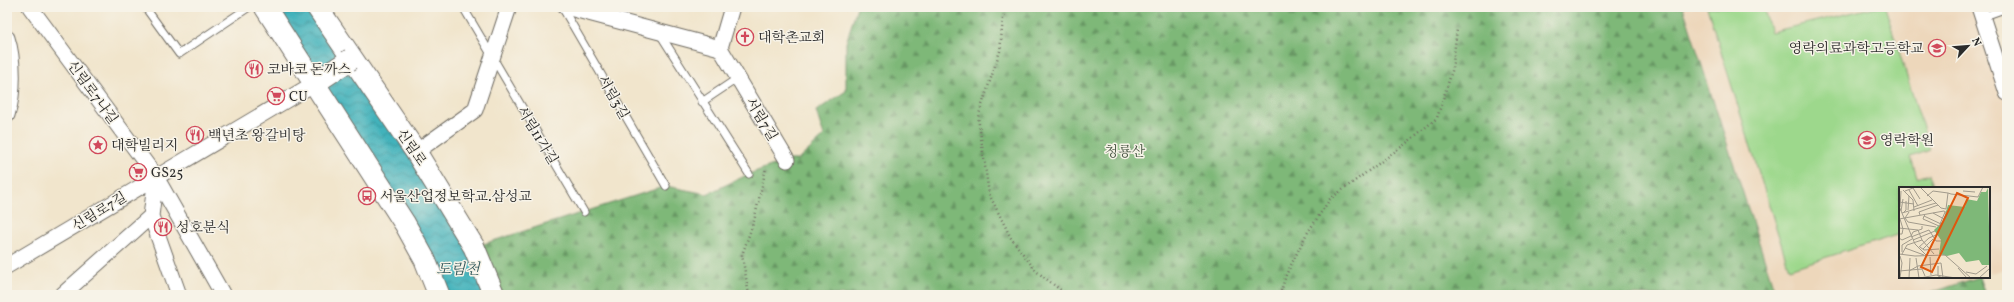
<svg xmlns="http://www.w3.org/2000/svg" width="2014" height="302" font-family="Vollkorn,'Noto Serif KR',serif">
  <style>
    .built { fill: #edd7bb }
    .green { fill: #9dd88c; stroke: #64825c }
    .forest { fill: url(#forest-firs); stroke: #547252 }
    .water { fill: url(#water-waves); stroke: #366e73 }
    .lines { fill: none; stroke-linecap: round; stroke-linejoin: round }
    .lane-casing { stroke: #706c63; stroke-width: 9 }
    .street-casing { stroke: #706c63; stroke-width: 17 }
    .secondary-casing { stroke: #706c63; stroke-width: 23 }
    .path { stroke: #706c63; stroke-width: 2.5; stroke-dasharray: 1 3; stroke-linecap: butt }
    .lane { stroke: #fff; stroke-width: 7 }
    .street { stroke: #fff; stroke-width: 15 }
    .secondary { stroke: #fff; stroke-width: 21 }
    .secondary-bridge-casing { stroke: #706c63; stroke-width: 23; stroke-linecap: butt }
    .secondary-bridge { stroke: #fff; stroke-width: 21 }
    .labels { text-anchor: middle; stroke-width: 3; stroke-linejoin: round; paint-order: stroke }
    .poi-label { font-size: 14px; fill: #2b2b2b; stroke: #f7f3e8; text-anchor: start }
    .street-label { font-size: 14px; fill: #2b2b2b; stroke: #f7f3e8 }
    .park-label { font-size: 14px; fill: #485643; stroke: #f7f3e8 }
    .water-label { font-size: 15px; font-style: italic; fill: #335a5d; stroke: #f7f3e8 }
    .inset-road { fill: none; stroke: #a29b8c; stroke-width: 1 }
    .view { fill: #df570e; fill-opacity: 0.15; stroke: #df570e; stroke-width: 2 }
    .inset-edge { fill: none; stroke: #2b2b2b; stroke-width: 2 }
  </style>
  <defs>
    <pattern id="forest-firs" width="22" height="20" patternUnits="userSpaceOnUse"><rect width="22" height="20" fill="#7eb878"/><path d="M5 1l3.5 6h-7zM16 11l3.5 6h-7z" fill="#679663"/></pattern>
    <pattern id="water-waves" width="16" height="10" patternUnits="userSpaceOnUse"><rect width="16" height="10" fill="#42b2bb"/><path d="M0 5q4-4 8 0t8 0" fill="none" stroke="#379198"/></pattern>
  </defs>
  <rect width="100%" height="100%" fill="#f7f3e8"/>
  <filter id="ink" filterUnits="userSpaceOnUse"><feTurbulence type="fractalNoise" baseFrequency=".025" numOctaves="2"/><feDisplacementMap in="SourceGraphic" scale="8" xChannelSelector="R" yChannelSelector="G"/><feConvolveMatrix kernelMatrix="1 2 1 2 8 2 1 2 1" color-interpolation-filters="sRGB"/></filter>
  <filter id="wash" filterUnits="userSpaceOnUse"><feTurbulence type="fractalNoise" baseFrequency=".012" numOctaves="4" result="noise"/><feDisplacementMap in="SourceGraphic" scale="16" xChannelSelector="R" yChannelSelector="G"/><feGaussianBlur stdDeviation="0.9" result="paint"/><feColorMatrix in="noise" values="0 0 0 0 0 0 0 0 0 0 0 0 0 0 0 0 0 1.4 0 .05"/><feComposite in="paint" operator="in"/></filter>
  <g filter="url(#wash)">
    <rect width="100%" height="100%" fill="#f1e5cc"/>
    <path class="built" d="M 1683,7 L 1979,7 L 2007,93 L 2007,268 L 1989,274 L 1989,188 L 1900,188 L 1900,277 L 1979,277 L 1924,295 L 1776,295 Z"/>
    <path class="green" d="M 1707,7 L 1763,7 L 1771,32 L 1875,7 L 1885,7 L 1930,150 L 1911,157 L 1917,178 L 1929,174 L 1934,188 L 1900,188 L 1900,234 L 1789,269 Z"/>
    <path class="forest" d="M 857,7 L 1683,7 L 1776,295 L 494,295 L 474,247 L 666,186 L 707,194 L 749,174 L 787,160 L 798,160 L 824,136 L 816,111 L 846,91 L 846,43 Z
      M 1979,277 L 1985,295 L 1924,295 Z"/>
    <path class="water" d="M 271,7 L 311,7 L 468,246 L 487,295 L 449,295 Z"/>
  </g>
  <g filter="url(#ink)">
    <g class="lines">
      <defs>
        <path id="lane" d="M 145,7 L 179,54 L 249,7
          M 463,7 L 584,212
          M 562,7 L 666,186
          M 1982,17 L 2007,8
          M 660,34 L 749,174
          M 702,102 L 738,78"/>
        <path id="street" d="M 30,7 L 156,177 L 223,295
          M 566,7 L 720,48
          M 732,7 L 720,48 L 787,160
          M 1979,7 L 2007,93
          M 7,38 C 14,59 14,94 7,115
          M 416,152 L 475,110 L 509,7
          M 156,177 L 151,216 L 179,295
          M 7,266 L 315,83
          M 62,295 L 151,216"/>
        <path id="secondary" d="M 265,7 L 405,224 L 425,260 L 439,295
          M 317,7 L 416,152 L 474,247 L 494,295
          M 315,83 L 348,61"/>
      </defs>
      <use href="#lane" class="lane-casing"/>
      <use href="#street" class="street-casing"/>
      <use href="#secondary" class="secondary-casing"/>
      <path class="path" d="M 1004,7 L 1000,51 L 978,117 L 989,194 L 1011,238 L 1036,271 L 1067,295
        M 749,295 L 742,255 L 754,221 L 766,168
        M 1000,295 L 1006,295
        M 1007,295 L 1029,292 L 1036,295
        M 1280,295 L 1286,275 L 1306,235 L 1330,199 L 1404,145 L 1437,118 L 1452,71 L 1457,29"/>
      <use href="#lane" class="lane"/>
      <use href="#street" class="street"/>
      <use href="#secondary" class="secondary"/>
      <defs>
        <path id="secondary-bridge" d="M 348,61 L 351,59"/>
      </defs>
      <use href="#secondary-bridge" class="secondary-bridge-casing"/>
      <use href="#secondary-bridge" class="secondary-bridge"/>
    </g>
  </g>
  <defs>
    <symbol id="church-ring" viewBox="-11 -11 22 22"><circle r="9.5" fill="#f7f3e8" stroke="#d1495b" stroke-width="1.5"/><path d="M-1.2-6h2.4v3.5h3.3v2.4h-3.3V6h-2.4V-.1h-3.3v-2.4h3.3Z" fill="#d1495b"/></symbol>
    <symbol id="school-ring" viewBox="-11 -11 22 22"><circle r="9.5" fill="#f7f3e8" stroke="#d1495b" stroke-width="1.5"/><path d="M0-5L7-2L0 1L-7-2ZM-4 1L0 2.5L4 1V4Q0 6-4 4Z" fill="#d1495b"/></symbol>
    <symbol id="restaurant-ring" viewBox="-11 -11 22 22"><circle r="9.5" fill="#f7f3e8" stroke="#d1495b" stroke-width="1.5"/><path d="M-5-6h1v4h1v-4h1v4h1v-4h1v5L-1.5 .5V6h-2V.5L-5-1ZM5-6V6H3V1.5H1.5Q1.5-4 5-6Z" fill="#d1495b"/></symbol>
    <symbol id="supermarket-ring" viewBox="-11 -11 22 22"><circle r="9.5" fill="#f7f3e8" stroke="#d1495b" stroke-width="1.5"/><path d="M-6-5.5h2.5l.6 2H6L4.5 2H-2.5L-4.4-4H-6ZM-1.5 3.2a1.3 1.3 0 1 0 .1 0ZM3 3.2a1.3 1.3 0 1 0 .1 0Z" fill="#d1495b"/></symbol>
    <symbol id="sight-ring" viewBox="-11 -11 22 22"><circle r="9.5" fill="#f7f3e8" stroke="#d1495b" stroke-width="1.5"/><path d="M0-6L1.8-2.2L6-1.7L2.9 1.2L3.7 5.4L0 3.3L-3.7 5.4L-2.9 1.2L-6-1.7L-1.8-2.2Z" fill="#d1495b"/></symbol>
    <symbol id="bus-ring" viewBox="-11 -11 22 22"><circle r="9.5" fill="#f7f3e8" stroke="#d1495b" stroke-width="1.5"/><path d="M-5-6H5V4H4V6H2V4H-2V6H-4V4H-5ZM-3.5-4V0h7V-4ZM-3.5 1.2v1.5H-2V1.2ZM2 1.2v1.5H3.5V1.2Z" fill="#d1495b"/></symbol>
  </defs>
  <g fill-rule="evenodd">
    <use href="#church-ring" x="735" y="27" width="20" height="20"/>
    <use href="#school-ring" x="1927" y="38" width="20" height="20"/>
    <use href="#restaurant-ring" x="244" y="59" width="20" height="20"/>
    <use href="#supermarket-ring" x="266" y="86" width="20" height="20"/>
    <use href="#restaurant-ring" x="185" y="125" width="20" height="20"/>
    <use href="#school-ring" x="1857" y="130" width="20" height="20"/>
    <use href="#sight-ring" x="88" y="135" width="20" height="20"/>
    <use href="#supermarket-ring" x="128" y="162" width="20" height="20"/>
    <use href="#bus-ring" x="357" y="186" width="20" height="20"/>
    <use href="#restaurant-ring" x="153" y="217" width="20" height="20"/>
  </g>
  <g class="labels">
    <g class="poi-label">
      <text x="758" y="42">대학촌교회</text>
      <text x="1924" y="53" text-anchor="end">영락의료과학고등학교</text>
      <text x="267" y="74">코바코 돈까스</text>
      <text x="289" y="101">CU</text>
      <text x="208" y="140">백년초 왕갈비탕</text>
      <text x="1880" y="145">영락학원</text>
      <text x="111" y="150">대학빌리지</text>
      <text x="151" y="177">GS25</text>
      <text x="380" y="201">서울산업정보학교.삼성교</text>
      <text x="176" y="232">성호분식</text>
    </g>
    <g class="street-label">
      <text transform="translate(93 92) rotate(54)" y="5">신림로7나길</text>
      <text transform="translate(614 97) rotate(60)" y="5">서림3길</text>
      <text transform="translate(762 119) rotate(59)" y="5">서림7길</text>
      <text transform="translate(538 135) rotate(59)" y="5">서림11가길</text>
      <text transform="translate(412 147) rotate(56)" y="5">신림로</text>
      <text transform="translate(99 211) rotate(-31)" y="5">신림로7길</text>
    </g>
    <g class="park-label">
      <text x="1125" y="156">청룡산</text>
    </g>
    <g class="water-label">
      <text x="458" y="274">도림천</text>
    </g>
  </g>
  <g transform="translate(1899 187)">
    <rect width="91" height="91" fill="#f1e5cc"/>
    <path d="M 89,1 L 91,78 L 83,78 L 80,73 L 67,75 L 60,66 L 48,69 L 40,67 L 42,53 L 35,43 L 44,34 L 49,18 L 66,20 L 67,12 L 78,14 L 82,5 L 87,5 Z" fill="#7eb878"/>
    <path class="inset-road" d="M 21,0 L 42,21 L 47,22M 4,3 L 14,13 L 15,24M 10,3 L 19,19M 6,4 L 14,1 L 21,12M 64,4 L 76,5M 52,7 L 79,10 L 84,0M 28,9 L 34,4 L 49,6M 0,15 L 15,17M 0,19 L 16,57 L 27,68M 1,20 L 2,4M 15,20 L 33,13M 47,22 L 49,6 L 52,7M 9,23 L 10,9M 2,24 L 4,12M 10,25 L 6,31 L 9,35 L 37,40M 3,26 L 37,16M 4,26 L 7,23 L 7,14M 34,26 L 45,32M 21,28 L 20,25 L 39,18M 25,29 L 42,37 L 40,39 L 24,32 L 25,29 L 26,28M 0,32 L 45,24 L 48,26 L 44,34M 41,37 L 46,25M 0,41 L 19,43 L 23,53 L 35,67M 0,47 L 3,47 L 4,42 L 1,32M 12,50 L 30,43 L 37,54 L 42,54M 0,51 L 3,53 L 12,49 L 14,45 L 23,42 L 23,39M 14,53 L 36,44M 21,60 L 25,63 L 40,62M 6,61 L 25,68M 19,61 L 30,51 L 37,48M 24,62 L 34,52M 3,65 L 3,58 L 13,52M 0,67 L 16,69 L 46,68 L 72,91M 3,67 L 8,58 L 23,53M 31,70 L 32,88M 17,71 L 20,91M 59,81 L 68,91M 0,84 L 23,82 L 26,89M 10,84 L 19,79 L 42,76 L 44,91 L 39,89 L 39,79M 67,85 L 77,87 L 88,79M 1,91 L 3,76 L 1,69M 10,91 L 11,71M 21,91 L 37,88 L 57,91M 80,91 L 90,82"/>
    <path class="view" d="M 58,6 L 69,11 L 33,85 L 22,80 Z"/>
    <rect width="91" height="91" class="inset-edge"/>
  </g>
  <rect width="2014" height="302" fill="none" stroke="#f7f3e8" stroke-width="24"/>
  <g transform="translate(1968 46) rotate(64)" stroke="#f7f3e8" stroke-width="3" paint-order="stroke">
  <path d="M0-3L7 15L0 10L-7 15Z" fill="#2b2b2b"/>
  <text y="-6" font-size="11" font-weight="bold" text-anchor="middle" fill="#2b2b2b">N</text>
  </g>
</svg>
